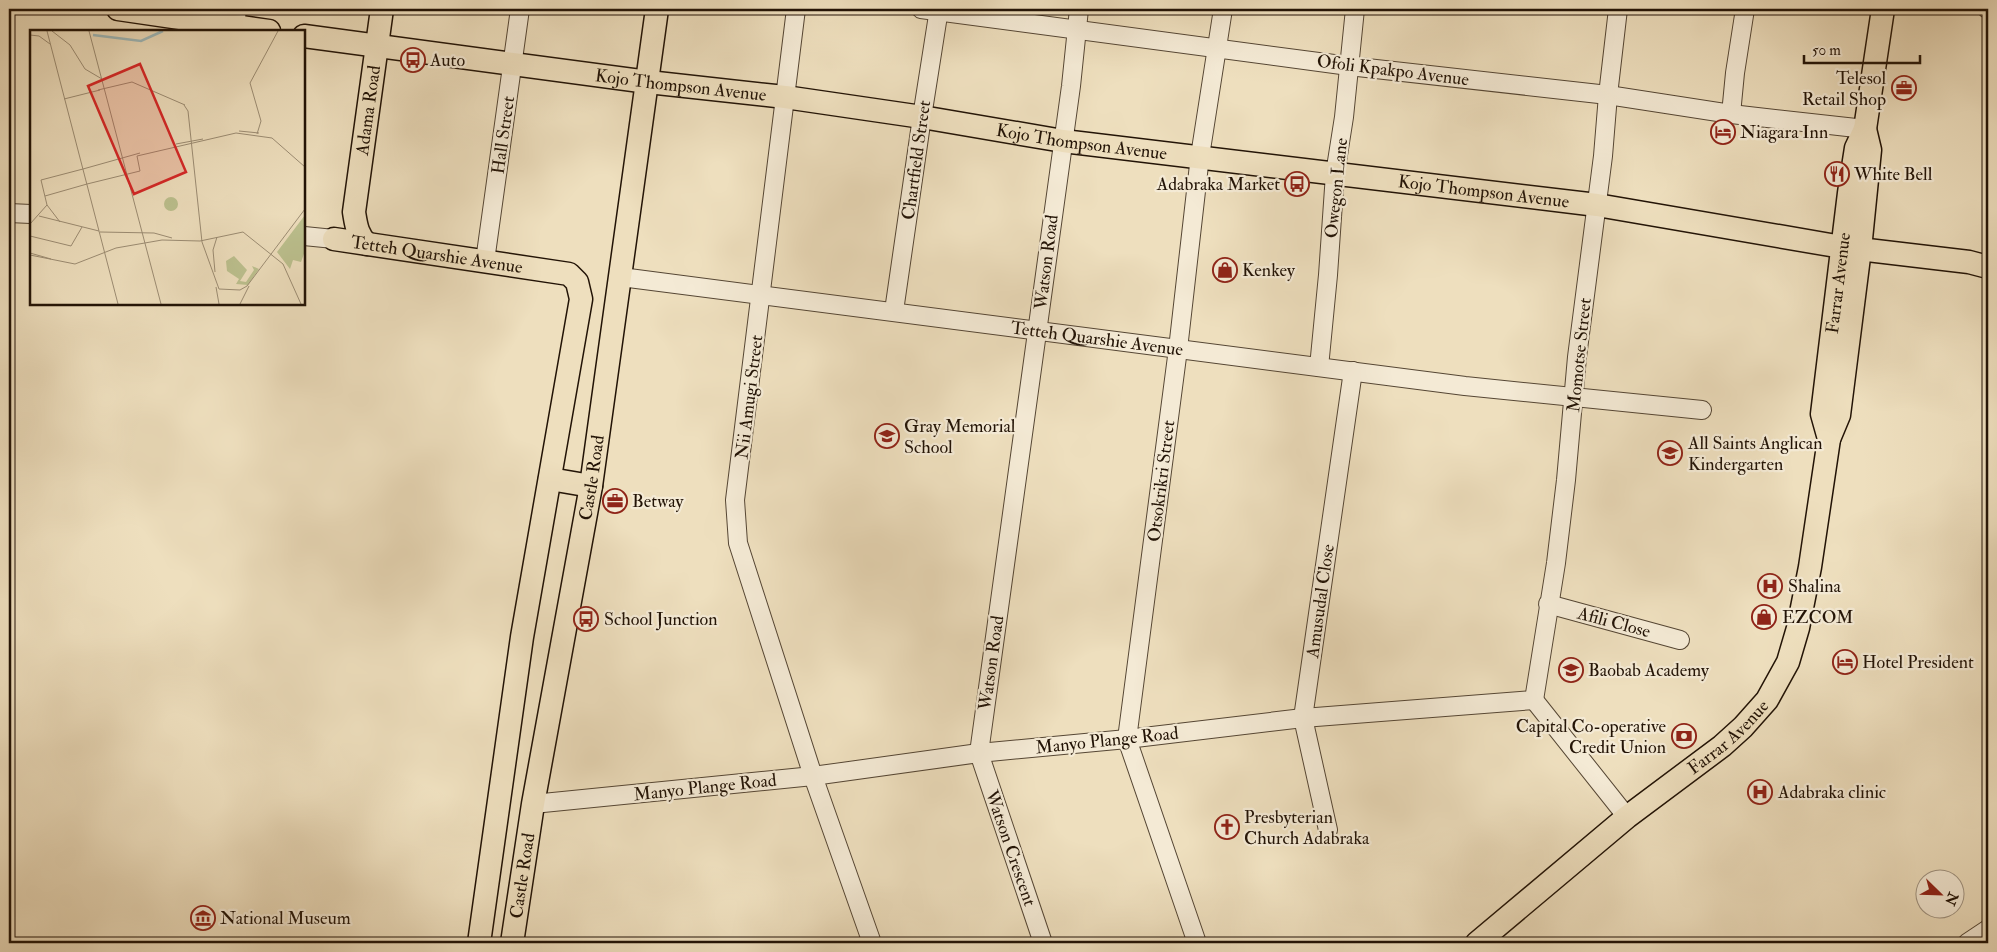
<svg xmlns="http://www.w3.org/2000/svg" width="1997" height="952" font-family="'IM FELL Double Pica',serif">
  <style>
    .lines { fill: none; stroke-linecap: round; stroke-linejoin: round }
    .minor-casing { stroke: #554634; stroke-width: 20 }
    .major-casing { stroke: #221306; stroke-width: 25 }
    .minor { stroke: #f4ead5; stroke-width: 18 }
    .major { stroke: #eedfbe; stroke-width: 22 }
    .labels { text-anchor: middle; stroke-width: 4.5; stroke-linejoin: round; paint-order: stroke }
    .poi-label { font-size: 18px; fill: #221306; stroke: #f4ead5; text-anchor: start }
    .street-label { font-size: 18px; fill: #221306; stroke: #f4ead5 }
    .inset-river { fill: none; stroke: #9ebabc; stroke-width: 2.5 }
    .inset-road { fill: none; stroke: #9c8d74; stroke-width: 1 }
    .view { fill: #d62828; fill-opacity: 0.15; stroke: #d62828; stroke-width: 2.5 }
    .inset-edge { fill: none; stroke: #221306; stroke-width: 2.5 }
  </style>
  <rect width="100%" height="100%" fill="#eedfbe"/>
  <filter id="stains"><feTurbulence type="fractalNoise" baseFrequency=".004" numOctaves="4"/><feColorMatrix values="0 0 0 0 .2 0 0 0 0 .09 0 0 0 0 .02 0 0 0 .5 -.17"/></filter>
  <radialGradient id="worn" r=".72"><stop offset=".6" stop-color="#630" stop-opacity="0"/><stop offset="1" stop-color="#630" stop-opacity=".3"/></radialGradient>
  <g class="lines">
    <defs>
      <g id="minor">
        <path d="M 796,9 L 735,500 L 738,543 L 813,776 L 872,943"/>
        <path d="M 921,9 L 1349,66 L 1608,95 L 1731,114 L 1865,129"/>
        <path d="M 1987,9 L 1988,9"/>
        <path d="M 235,26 L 237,9"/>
        <path d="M 1731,114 L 1735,73 L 1745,9"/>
        <path d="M 9,213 L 31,214"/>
        <path d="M 304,236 L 334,239"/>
        <path d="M 485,261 L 520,9"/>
        <path id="s1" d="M 621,277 L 1465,386 L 1702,410"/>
        <path d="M 894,311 L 922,117 L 939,9"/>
        <path d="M 1319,367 L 1328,275 L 1335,174 L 1344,117 L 1355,9"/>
        <path d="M 1548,604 L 1680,640"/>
        <path d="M 1534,700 L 1556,563 L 1566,480 L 1577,357 L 1603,156 L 1608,95 L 1618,9"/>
        <path d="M 1534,700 L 1627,817"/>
        <path d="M 533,804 L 813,776 L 979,753 L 1127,739 L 1303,718 L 1534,700"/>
        <path d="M 1328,830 L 1303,718 L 1353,371"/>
        <path d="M 1043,943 L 979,753 L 1071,86 L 1079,9"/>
        <path d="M 1197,943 L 1127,739 L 1178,349 L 1200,156 L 1223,9"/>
        <path d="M 1967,943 L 1988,929"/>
      </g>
      <g id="major">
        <path d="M 118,9 L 269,31"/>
        <path id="s2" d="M 304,36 L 648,82 L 785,97 L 922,117 L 1063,141 L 1597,205 L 1842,247 L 1969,262 L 1988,267"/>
        <path id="s3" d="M 334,239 L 569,274 L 577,282 L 581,299 L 522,637 L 479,943"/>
        <path id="s4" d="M 367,244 C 357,235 356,224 354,212 L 382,9"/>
        <path id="s5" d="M 1829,439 L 1822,414 L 1849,193 L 1856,148 L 1865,129 L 1883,9"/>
        <path d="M 550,479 L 591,486"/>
        <path id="s6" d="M 512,943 L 533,804 L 591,486 L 657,9"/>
        <path id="s7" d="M 1477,943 L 1627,817 L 1722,746 L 1743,727 L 1767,700 L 1788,662 L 1798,628 L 1810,567 L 1829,439 L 1839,415 L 1860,249 L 1870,150 L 1865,129"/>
      </g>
    </defs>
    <use href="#minor" class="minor-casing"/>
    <use href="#major" class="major-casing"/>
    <use href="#minor" class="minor"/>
    <use href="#major" class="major"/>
  </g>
  <defs>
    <symbol id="bus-ring" viewBox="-11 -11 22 22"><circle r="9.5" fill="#f4ead5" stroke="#8f2418" stroke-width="1.5"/><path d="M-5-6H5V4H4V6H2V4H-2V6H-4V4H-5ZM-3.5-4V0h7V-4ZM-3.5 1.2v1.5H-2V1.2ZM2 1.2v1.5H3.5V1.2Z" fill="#8f2418"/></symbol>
    <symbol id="office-ring" viewBox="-11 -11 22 22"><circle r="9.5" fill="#f4ead5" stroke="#8f2418" stroke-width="1.5"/><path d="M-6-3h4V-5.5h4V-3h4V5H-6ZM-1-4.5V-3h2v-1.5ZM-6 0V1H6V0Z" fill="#8f2418"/></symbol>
    <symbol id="hotel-ring" viewBox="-11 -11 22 22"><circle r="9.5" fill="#f4ead5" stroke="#8f2418" stroke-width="1.5"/><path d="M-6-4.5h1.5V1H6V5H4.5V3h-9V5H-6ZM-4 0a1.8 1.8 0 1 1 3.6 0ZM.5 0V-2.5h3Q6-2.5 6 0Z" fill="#8f2418"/></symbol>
    <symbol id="restaurant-ring" viewBox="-11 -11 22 22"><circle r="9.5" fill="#f4ead5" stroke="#8f2418" stroke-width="1.5"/><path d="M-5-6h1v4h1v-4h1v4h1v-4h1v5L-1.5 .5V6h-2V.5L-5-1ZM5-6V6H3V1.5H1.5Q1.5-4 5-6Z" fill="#8f2418"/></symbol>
    <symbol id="shop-ring" viewBox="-11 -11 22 22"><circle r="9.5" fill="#f4ead5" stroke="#8f2418" stroke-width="1.5"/><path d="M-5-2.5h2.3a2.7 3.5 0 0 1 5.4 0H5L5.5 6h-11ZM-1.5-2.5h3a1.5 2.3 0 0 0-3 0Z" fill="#8f2418"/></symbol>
    <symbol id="school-ring" viewBox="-11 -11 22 22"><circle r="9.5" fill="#f4ead5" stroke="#8f2418" stroke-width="1.5"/><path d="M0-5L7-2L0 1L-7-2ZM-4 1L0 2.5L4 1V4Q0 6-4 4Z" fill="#8f2418"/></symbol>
    <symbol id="hospital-ring" viewBox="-11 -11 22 22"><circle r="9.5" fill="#f4ead5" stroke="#8f2418" stroke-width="1.5"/><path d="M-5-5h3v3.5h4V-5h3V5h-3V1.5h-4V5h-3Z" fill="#8f2418"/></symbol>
    <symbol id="bank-ring" viewBox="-11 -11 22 22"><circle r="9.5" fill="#f4ead5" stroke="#8f2418" stroke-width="1.5"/><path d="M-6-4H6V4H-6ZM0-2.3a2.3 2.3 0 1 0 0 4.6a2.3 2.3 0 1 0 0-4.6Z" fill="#8f2418"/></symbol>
    <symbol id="church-ring" viewBox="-11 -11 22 22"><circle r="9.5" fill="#f4ead5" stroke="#8f2418" stroke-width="1.5"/><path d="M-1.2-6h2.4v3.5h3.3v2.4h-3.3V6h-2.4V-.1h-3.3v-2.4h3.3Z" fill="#8f2418"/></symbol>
    <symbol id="museum-ring" viewBox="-11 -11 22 22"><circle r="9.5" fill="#f4ead5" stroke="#8f2418" stroke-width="1.5"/><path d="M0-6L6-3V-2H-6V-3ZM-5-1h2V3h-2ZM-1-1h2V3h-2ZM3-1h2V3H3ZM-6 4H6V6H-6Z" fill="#8f2418"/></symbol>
  </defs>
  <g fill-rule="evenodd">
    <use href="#bus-ring" x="399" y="46" width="28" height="28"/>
    <use href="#office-ring" x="1890" y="74" width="28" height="28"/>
    <use href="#hotel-ring" x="1709" y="118" width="28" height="28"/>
    <use href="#restaurant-ring" x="1823" y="160" width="28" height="28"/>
    <use href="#bus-ring" x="1283" y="170" width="28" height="28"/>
    <use href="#shop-ring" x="1211" y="256" width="28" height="28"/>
    <use href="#school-ring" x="873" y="422" width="28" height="28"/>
    <use href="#school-ring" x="1656" y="439" width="28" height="28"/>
    <use href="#office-ring" x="601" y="487" width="28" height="28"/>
    <use href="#hospital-ring" x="1756" y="572" width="28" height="28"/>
    <use href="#shop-ring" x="1750" y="603" width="28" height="28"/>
    <use href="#bus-ring" x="572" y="605" width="28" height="28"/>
    <use href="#hotel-ring" x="1831" y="648" width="28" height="28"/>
    <use href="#school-ring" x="1557" y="656" width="28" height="28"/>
    <use href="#bank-ring" x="1670" y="722" width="28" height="28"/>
    <use href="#hospital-ring" x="1746" y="778" width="28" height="28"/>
    <use href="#church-ring" x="1213" y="813" width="28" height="28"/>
    <use href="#museum-ring" x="189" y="904" width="28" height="28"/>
  </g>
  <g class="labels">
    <g class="poi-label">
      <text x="430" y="66">Auto</text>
      <text x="1886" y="84" text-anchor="end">Telesol<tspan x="1886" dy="21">Retail Shop</tspan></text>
      <text x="1740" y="138">Niagara Inn</text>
      <text x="1854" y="180">White Bell</text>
      <text x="1280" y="190" text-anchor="end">Adabraka Market</text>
      <text x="1242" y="276">Kenkey</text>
      <text x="904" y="432">Gray Memorial<tspan x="904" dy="21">School</tspan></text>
      <text x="1688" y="449">All Saints Anglican<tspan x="1688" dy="21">Kindergarten</tspan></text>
      <text x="632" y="507">Betway</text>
      <text x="1788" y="592">Shalina</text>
      <text x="1782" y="623">EZCOM</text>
      <text x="604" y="625">School Junction</text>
      <text x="1862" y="668">Hotel President</text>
      <text x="1588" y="676">Baobab Academy</text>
      <text x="1666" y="732" text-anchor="end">Capital Co-operative<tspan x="1666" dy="21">Credit Union</tspan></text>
      <text x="1778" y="798">Adabraka clinic</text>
      <text x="1244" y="823">Presbyterian<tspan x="1244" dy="21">Church Adabraka</tspan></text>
      <text x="220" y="924">National Museum</text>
    </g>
    <g class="street-label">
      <text transform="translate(1393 70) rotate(7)" y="6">Ofoli Kpakpo Avenue</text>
      <text dy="6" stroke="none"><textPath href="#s2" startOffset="380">Kojo Thompson Avenue</textPath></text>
      <text dy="6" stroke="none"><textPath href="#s4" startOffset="138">Adama Road</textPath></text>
      <text transform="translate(503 135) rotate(-82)" y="6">Hall Street</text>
      <text dy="6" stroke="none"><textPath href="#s2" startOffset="785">Kojo Thompson Avenue</textPath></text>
      <text transform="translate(916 160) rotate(-82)" y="6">Chartfield Street</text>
      <text transform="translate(1336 188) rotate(-84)" y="6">Owegon Lane</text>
      <text dy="6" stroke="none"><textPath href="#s2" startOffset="1190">Kojo Thompson Avenue</textPath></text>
      <text dy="6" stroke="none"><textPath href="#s3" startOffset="104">Tetteh Quarshie Avenue</textPath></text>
      <text transform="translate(1046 262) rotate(-83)" y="6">Watson Road</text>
      <text dy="6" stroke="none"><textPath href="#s5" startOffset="158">Farrar Avenue</textPath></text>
      <text dy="6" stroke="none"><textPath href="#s1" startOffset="480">Tetteh Quarshie Avenue</textPath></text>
      <text transform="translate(1579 355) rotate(-84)" y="6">Momotse Street</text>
      <text transform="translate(749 397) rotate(-83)" y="6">Nii Amugi Street</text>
      <text dy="6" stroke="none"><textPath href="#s6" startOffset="472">Castle Road</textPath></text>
      <text transform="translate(1161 481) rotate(-83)" y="6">Otsokrikri Street</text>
      <text transform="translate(1320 601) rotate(-82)" y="6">Amusudal Close</text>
      <text transform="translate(1614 622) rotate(15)" y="6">Afili Close</text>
      <text transform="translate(991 663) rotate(-82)" y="6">Watson Road</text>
      <text dy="6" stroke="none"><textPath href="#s7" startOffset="325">Farrar Avenue</textPath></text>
      <text transform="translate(1107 740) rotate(-6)" y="6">Manyo Plange Road</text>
      <text transform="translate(705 787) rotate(-6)" y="6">Manyo Plange Road</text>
      <text transform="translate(1011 848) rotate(71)" y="6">Watson Crescent</text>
      <text dy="6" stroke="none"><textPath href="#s6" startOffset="68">Castle Road</textPath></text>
    </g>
  </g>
  <g transform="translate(30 30)">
    <rect width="275" height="275" fill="#eedfbe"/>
    <path d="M134 174a7 7 0 1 1 14 0a7 7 0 1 1-14 0ZM 275,185 L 275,221 L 271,232 L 263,230 L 260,239 L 247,222 ZM 204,226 L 217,240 L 210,251 L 216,252 L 224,240 L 222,236 L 229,239 L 218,255 L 206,254 L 209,249 L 197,241 L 196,231 Z" fill="#bcc18f"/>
    <path class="inset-river" d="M 63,5 L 111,11 L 133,1"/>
    <path class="inset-road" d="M 17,1 L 88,274M 22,1 L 40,15 L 55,39 L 72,49M 59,1 L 131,274M 0,5 L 9,6 L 20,14M 68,60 L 102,52 L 155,75M 34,69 L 70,60M 154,75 L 158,81 L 172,212 L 189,259 L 210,260 L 217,256 L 275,179M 209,101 L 229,103M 227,104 L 231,91 L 220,53 L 248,1M 146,114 L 173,109M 53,139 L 110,123M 57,154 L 110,141 L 107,126 L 206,103 L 242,108 L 275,137M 15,166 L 57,154M 17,175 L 11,150 L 53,139M 17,175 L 30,192M 9,186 L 69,201M 0,194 L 17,175M 70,202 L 124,203 L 142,208M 0,206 L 41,216 L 52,197M 0,223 L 21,229M 0,225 L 45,234 L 86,218 L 132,210 L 170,211 L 213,202 L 253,234 L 271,274M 185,242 L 183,220 L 187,207M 186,257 L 189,274M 210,274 L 219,256"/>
    <path class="view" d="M 110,34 L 156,142 L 104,164 L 58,56 Z"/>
    <rect width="275" height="275" class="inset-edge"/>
  </g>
  <rect width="1997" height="952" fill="none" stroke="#eedfbe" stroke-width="30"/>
  <rect x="10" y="10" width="1977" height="932" fill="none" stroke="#221306" stroke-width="2.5"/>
  <rect x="15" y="15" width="1967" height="922" fill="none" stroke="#221306"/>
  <g transform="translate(1940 894) rotate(113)"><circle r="24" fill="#f4ead5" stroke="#a09482"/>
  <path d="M0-4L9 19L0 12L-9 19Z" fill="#8f2418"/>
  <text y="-8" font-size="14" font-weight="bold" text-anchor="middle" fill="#221306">N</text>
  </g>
  <path d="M1804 55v8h116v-8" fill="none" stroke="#221306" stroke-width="2.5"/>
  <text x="1812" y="55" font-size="15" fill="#221306" stroke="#f4ead5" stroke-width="4" paint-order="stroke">50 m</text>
  <rect width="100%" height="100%" filter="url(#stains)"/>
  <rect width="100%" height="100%" fill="url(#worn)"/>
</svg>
